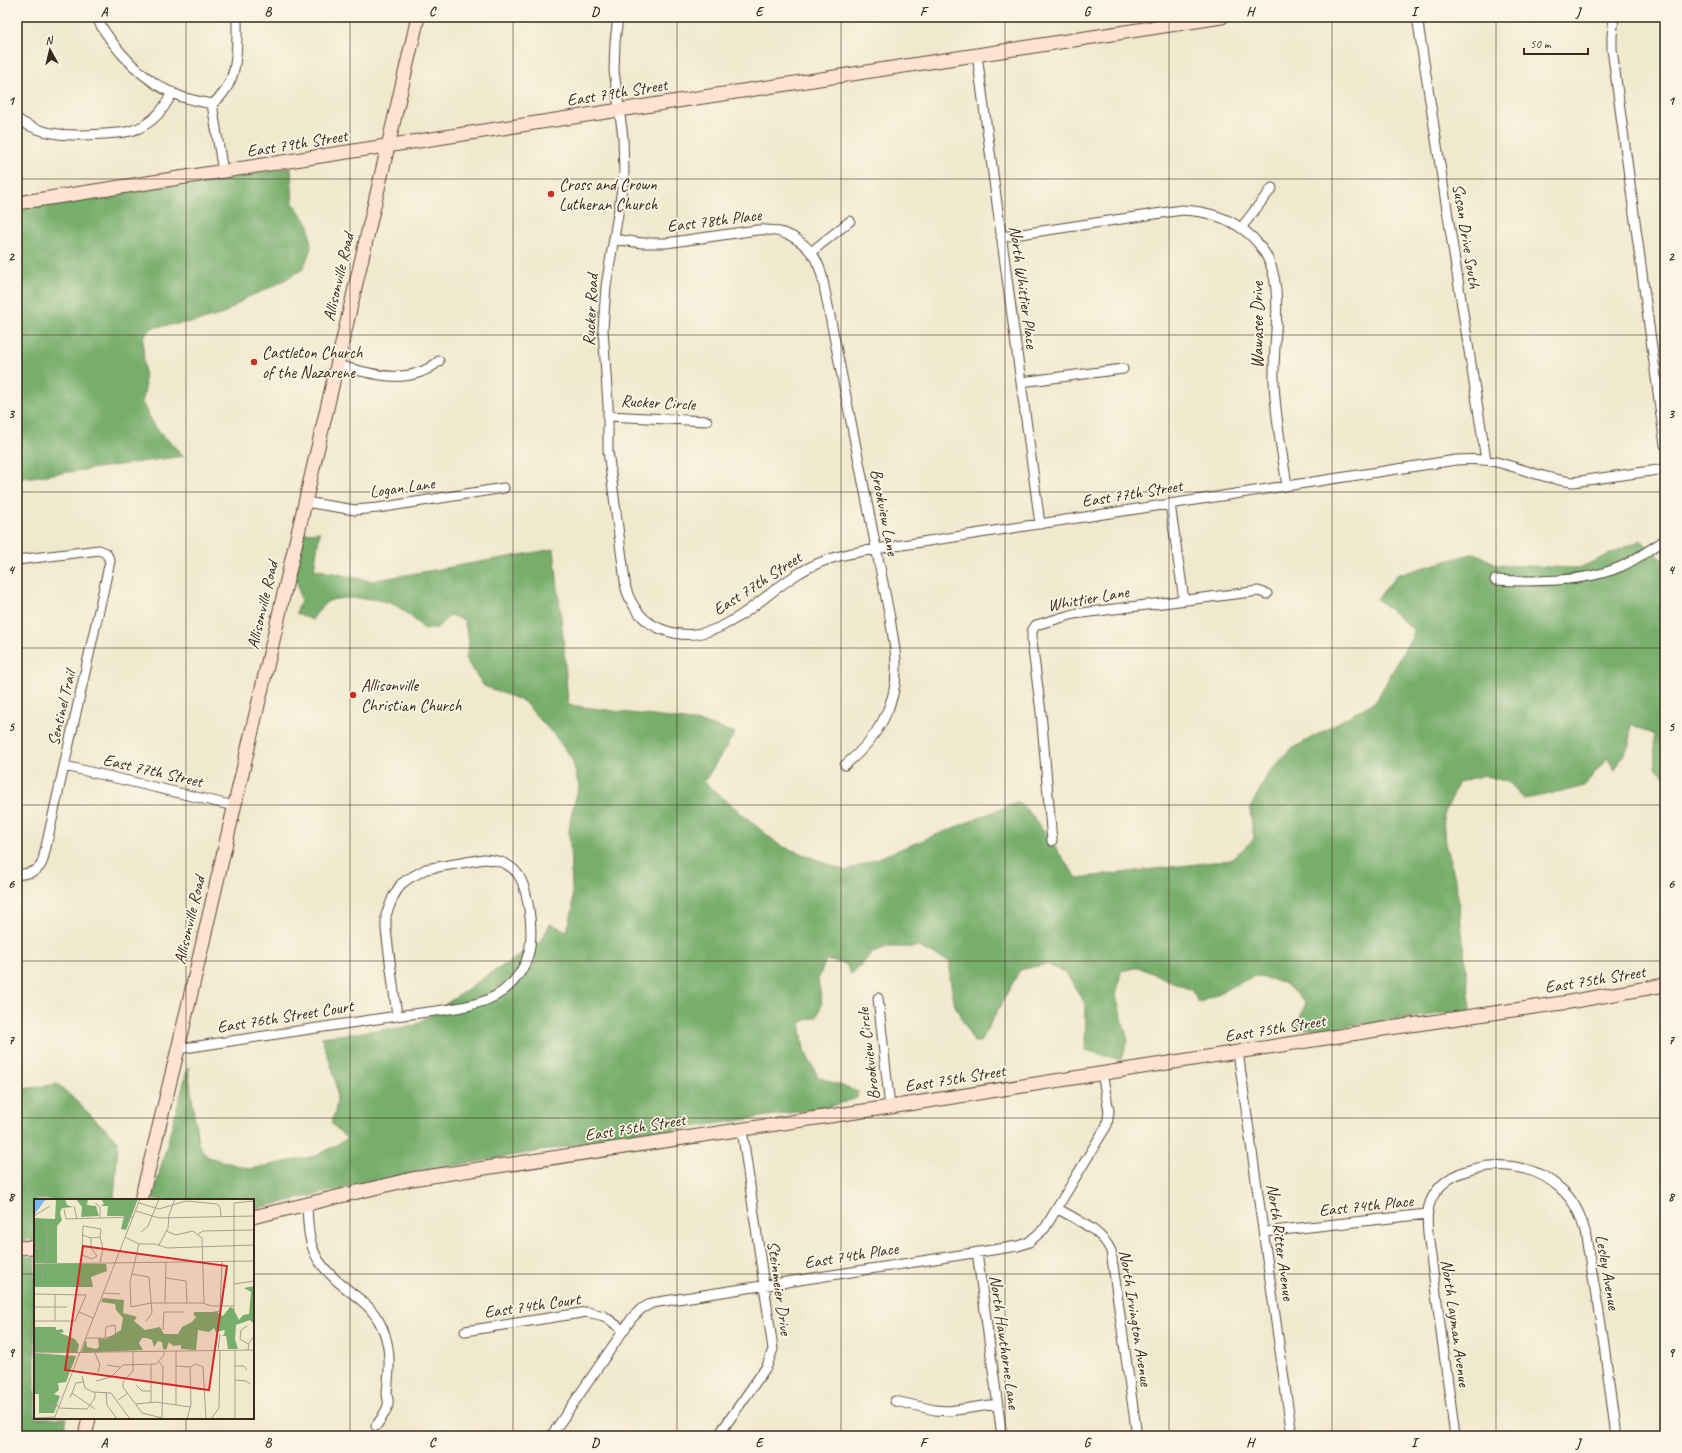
<svg xmlns="http://www.w3.org/2000/svg" width="1682" height="1453" font-family="Caveat,sans-serif">
  <style>
    .forest { fill: #77ae6c; stroke: #596c45 }
    .lines { fill: none; stroke-linecap: round; stroke-linejoin: round }
    .street-casing { stroke: #564738; stroke-width: 11 }
    .secondary-casing { stroke: #564738; stroke-width: 15 }
    .street { stroke: #fff; stroke-width: 9 }
    .secondary { stroke: #fee3d2; stroke-width: 13 }
    .grid { fill: none; stroke: #3b2a1e; stroke-width: 1; stroke-opacity: 0.55 }
    .poi-dot { fill: #c8321e; stroke: #fcf5e5; stroke-width: 1.5 }
    .labels { text-anchor: middle; stroke-width: 3.5; stroke-linejoin: round; paint-order: stroke }
    .street-label { font-size: 17px; fill: #3b2a1e; stroke: #fcf5e5 }
    .poi-label { font-size: 17px; fill: #3b2a1e; stroke: #fcf5e5; text-anchor: start }
    .inset-road { fill: none; stroke: #a89d88; stroke-width: 1 }
    .view { fill: #d62828; fill-opacity: 0.15; stroke: #d62828; stroke-width: 2 }
    .inset-edge { fill: none; stroke: #3b2a1e; stroke-width: 2 }
    .neatline { fill: none; stroke: #3b2a1e; stroke-width: 1.5 }
    .grid-label { font-size: 13px; text-anchor: middle; font-weight: bold; fill: #3b2a1e }
  </style>
  <rect width="100%" height="100%" fill="#fcf5e5"/>
  <filter id="ink" filterUnits="userSpaceOnUse"><feTurbulence type="fractalNoise" baseFrequency=".025" numOctaves="2"/><feDisplacementMap in="SourceGraphic" scale="8" xChannelSelector="R" yChannelSelector="G"/><feConvolveMatrix kernelMatrix="1 2 1 2 8 2 1 2 1" color-interpolation-filters="sRGB"/></filter>
  <filter id="wash" filterUnits="userSpaceOnUse"><feTurbulence type="fractalNoise" baseFrequency=".012" numOctaves="4" result="noise"/><feDisplacementMap in="SourceGraphic" scale="16" xChannelSelector="R" yChannelSelector="G"/><feGaussianBlur stdDeviation="0.9" result="paint"/><feColorMatrix in="noise" values="0 0 0 0 0 0 0 0 0 0 0 0 0 0 0 0 0 1.4 0 .05"/><feComposite in="paint" operator="in"/></filter>
  <g filter="url(#wash)">
    <rect width="100%" height="100%" fill="#f1e9ce"/>
    <path class="forest" d="M 291,168 L 293,203 L 309,225 L 311,248 L 303,269 L 276,285 L 246,298 L 223,314 L 199,321 L 155,327 L 150,329 L 143,338 L 145,389 L 142,403 L 156,428 L 184,456 L 17,479 L 17,208 Z
      M 320,532 L 314,569 L 371,581 L 554,549 L 564,647 L 568,705 L 700,722 L 735,733 L 704,782 L 779,845 L 846,871 L 1018,802 L 1031,814 L 1077,878 L 1231,860 L 1254,839 L 1250,809 L 1267,775 L 1290,750 L 1376,701 L 1415,631 L 1377,599 L 1397,575 L 1475,553 L 1498,565 L 1579,568 L 1641,540 L 1665,562 L 1665,776 L 1655,767 L 1654,735 L 1631,724 L 1629,745 L 1615,770 L 1607,758 L 1584,786 L 1562,792 L 1524,799 L 1510,783 L 1484,775 L 1459,782 L 1443,817 L 1445,844 L 1456,881 L 1471,1010 L 1324,1029 L 1296,1029 L 1306,1002 L 1283,982 L 1254,976 L 1199,1003 L 1191,990 L 1138,967 L 1121,971 L 1116,996 L 1128,1041 L 1121,1060 L 1085,1050 L 1086,1005 L 1066,973 L 1047,964 L 1020,970 L 980,1042 L 974,1042 L 955,1006 L 950,979 L 950,962 L 918,947 L 886,947 L 871,954 L 852,975 L 846,964 L 826,960 L 818,980 L 822,1003 L 817,1017 L 800,1022 L 804,1050 L 818,1077 L 858,1092 L 857,1098 L 829,1107 L 587,1143 L 423,1171 L 253,1209 L 253,1200 L 152,1200 L 188,1067 L 198,1144 L 208,1157 L 250,1169 L 316,1156 L 347,1139 L 331,1123 C 345,1093 331,1066 321,1037 L 414,1026 L 485,977 L 541,942 L 550,924 L 567,931 L 573,908 L 569,830 L 572,811 L 579,787 L 572,759 L 555,736 L 523,701 L 484,686 L 466,660 L 469,641 L 464,620 L 450,615 L 437,628 L 425,630 C 415,620 401,606 387,602 C 376,598 339,596 329,601 C 321,605 317,613 312,620 L 296,613 L 301,601 L 296,577 L 304,533 Z
      M 58,1084 L 118,1141 L 114,1200 L 35,1200 L 35,1239 L 17,1241 L 17,1090 Z
      M 17,1256 L 35,1257 L 35,1418 L 67,1418 L 63,1436 L 17,1436 Z"/>
  </g>
  <g filter="url(#ink)">
    <g class="lines">
      <defs>
        <path id="street" d="M 96,17 C 114,50 145,84 182,97 C 192,100 202,102 212,104
          M 618,17 L 615,42 L 614,71 L 623,137 L 624,173 L 621,196 L 606,286 L 603,329 L 608,405 L 608,451 L 626,589 C 632,607 643,622 661,629 C 718,652 757,597 801,572 C 824,558 849,553 876,549 L 1456,460 C 1471,459 1486,459 1500,463 C 1524,469 1548,480 1573,482 L 1665,469
          M 1417,17 L 1486,460
          M 1614,17 L 1612,36 L 1612,49 L 1665,445
          M 977,55 L 1040,524
          M 212,104 C 240,84 237,48 237,17
          M 212,104 L 223,172
          M 17,119 C 44,137 72,136 103,134 C 117,133 131,133 143,126 C 157,118 166,107 172,92
          M 1241,228 L 1272,188
          M 1001,237 L 1182,210 C 1230,212 1272,238 1276,290 C 1279,320 1273,351 1274,381 C 1275,416 1282,451 1287,486
          M 614,239 L 642,243 L 666,243 L 757,230 C 788,228 814,244 822,276 L 890,618 C 892,633 896,649 896,664 C 898,705 876,740 845,765
          M 811,252 L 850,221
          M 337,365 C 371,374 409,387 439,361
          M 1021,382 L 1123,369
          M 608,416 L 707,421
          M 305,502 L 355,510 L 378,508 L 504,488
          M 1170,504 L 1184,600
          M 17,560 L 99,550 L 106,553 L 110,561 L 43,860 C 39,873 29,873 17,875
          M 1495,580 C 1532,582 1586,582 1620,567 C 1636,560 1650,549 1665,540
          M 65,766 L 234,806
          M 1052,841 L 1041,712 L 1032,642 L 1032,631 L 1036,625 L 1074,614 L 1251,592 L 1258,591 L 1267,594
          M 484,859 C 518,861 524,879 529,909 C 534,942 531,969 503,991 C 479,1010 427,1011 397,1016 L 386,930 L 386,915 L 393,897 L 401,884 L 408,879 L 426,869 Z
          M 878,998 L 890,1107
          M 178,1049 L 397,1016
          M 1238,1052 L 1292,1436
          M 307,1205 C 308,1225 308,1244 319,1261 C 331,1278 346,1288 362,1301 C 386,1321 392,1350 388,1381 C 388,1385 387,1389 387,1393 C 387,1397 389,1401 388,1405 C 386,1413 380,1420 376,1426
          M 1057,1208 C 1076,1220 1102,1230 1111,1251 L 1137,1436
          M 1264,1232 L 1427,1214
          M 977,1252 L 1002,1436
          M 465,1331 L 587,1312 L 604,1316 L 623,1330
          M 895,1401 L 935,1410 L 949,1411 L 997,1404
          M 551,1436 L 632,1318 L 641,1309 L 652,1303 L 1018,1246 L 1029,1242 L 1045,1228 L 1107,1125 L 1109,1111 L 1102,1073
          M 718,1436 L 767,1366 L 773,1349 L 742,1129
          M 1455,1436 L 1428,1234 C 1427,1221 1426,1210 1432,1198 C 1448,1167 1495,1161 1525,1169 C 1538,1172 1550,1179 1560,1188 C 1573,1199 1581,1215 1585,1232 L 1602,1330 L 1616,1436"/>
        <path id="secondary" d="M 17,203 L 1222,17
          M 141,1200 L 178,1049 L 418,17
          M 253,1217 L 412,1179 L 890,1107 L 1383,1029 L 1569,1002 L 1665,985
          M 17,1248 L 35,1247
          M 85,1436 L 89,1418"/>
      </defs>
      <use href="#street" class="street-casing"/>
      <use href="#secondary" class="secondary-casing"/>
      <use href="#street" class="street"/>
      <use href="#secondary" class="secondary"/>
    </g>
  </g>
  <path class="grid" d="M 186,17 L 186,1200M 350,17 L 350,1436M 513,17 L 513,1436M 677,17 L 677,1436M 841,17 L 841,1436M 1005,17 L 1005,1436M 1169,17 L 1169,1436M 1332,17 L 1332,1436M 1496,17 L 1496,1436M 17,179 L 1665,179M 17,335 L 1665,335M 17,492 L 1665,492M 17,648 L 1665,648M 17,805 L 1665,805M 17,961 L 1665,961M 17,1118 L 1665,1118M 17,1274 L 35,1274M 253,1274 L 1665,1274M 186,1418 L 186,1436"/>
  <g class="poi-dot">
    <circle cx="551" cy="194" r="4"/>
    <circle cx="254" cy="362" r="4"/>
    <circle cx="353" cy="695" r="4"/>
  </g>
  <g class="labels">
    <g class="street-label">
      <text transform="translate(617 92) rotate(-9)" y="6">East 79th Street</text>
      <text transform="translate(297 143) rotate(-9)" y="6">East 79th Street</text>
      <text transform="translate(714 220) rotate(-7)" y="6">East 78th Place</text>
      <text transform="translate(1467 236) rotate(81)" y="6">Susan Drive South</text>
      <text transform="translate(338 277) rotate(-77)" y="6">Allisonville Road</text>
      <text transform="translate(1024 287) rotate(82)" y="6">North Whittier Place</text>
      <text transform="translate(590 310) rotate(-87)" y="6">Rucker Road</text>
      <text transform="translate(1257 325) rotate(-90)" y="6">Wawasee Drive</text>
      <text transform="translate(658 402) rotate(3)" y="6">Rucker Circle</text>
      <text transform="translate(402 487) rotate(-8)" y="6">Logan Lane</text>
      <text transform="translate(1132 493) rotate(-9)" y="6">East 77th Street</text>
      <text transform="translate(885 512) rotate(79)" y="6">Brookview Lane</text>
      <text transform="translate(757 583) rotate(-33)" y="6">East 77th Street</text>
      <text transform="translate(1088 598) rotate(-10)" y="6">Whittier Lane</text>
      <text transform="translate(262 605) rotate(-77)" y="6">Allisonville Road</text>
      <text transform="translate(61 708) rotate(-77)" y="6">Sentinel Trail</text>
      <text transform="translate(153 770) rotate(13)" y="6">East 77th Street</text>
      <text transform="translate(189 920) rotate(-77)" y="6">Allisonville Road</text>
      <text transform="translate(1595 979) rotate(-9)" y="6">East 75th Street</text>
      <text transform="translate(285 1016) rotate(-9)" y="6">East 76th Street Court</text>
      <text transform="translate(1275 1028) rotate(-9)" y="6">East 75th Street</text>
      <text transform="translate(868 1054) rotate(-97)" y="6">Brookview Circle</text>
      <text transform="translate(955 1078) rotate(-9)" y="6">East 75th Street</text>
      <text transform="translate(635 1127) rotate(-9)" y="6">East 75th Street</text>
      <text transform="translate(1366 1205) rotate(-6)" y="6">East 74th Place</text>
      <text transform="translate(1281 1242) rotate(82)" y="6">North Ritter Avenue</text>
      <text transform="translate(851 1255) rotate(-9)" y="6">East 74th Place</text>
      <text transform="translate(1608 1272) rotate(80)" y="6">Lesley Avenue</text>
      <text transform="translate(780 1288) rotate(82)" y="6">Steinmeier Drive</text>
      <text transform="translate(532 1305) rotate(-8)" y="6">East 74th Court</text>
      <text transform="translate(1136 1318) rotate(81)" y="6">North Irvington Avenue</text>
      <text transform="translate(1456 1323) rotate(82)" y="6">North Layman Avenue</text>
      <text transform="translate(1005 1342) rotate(82)" y="6">North Hawthorne Lane</text>
    </g>
    <g class="poi-label">
      <text x="559" y="190">Cross and Crown<tspan x="559" dy="20">Lutheran Church</tspan></text>
      <text x="262" y="358">Castleton Church<tspan x="262" dy="20">of the Nazarene</tspan></text>
      <text x="361" y="691">Allisonville<tspan x="361" dy="20">Christian Church</tspan></text>
    </g>
  </g>
  <g transform="translate(34 1199)">
    <rect width="220" height="220" fill="#f1e9ce"/>
    <path d="M 22,0 L 31,0 L 33,6 L 39,8 L 28,9 L 26,14 L 28,21 L 23,27 L 23,64 L 0,64 L 1,19 L 21,20 ZM 42,0 L 54,0 L 53,6 L 62,7 L 65,17 L 47,18 L 48,8 ZM 67,0 L 104,0 L 92,31 L 87,30 L 90,17 L 73,17 L 74,7 L 67,7 L 70,5 ZM 0,65 L 72,65 L 73,72 L 57,78 L 59,88 L 0,88 ZM 220,87 L 220,125 L 216,121 L 202,126 L 201,140 L 204,150 L 194,150 L 192,137 L 187,137 L 190,136 L 191,131 L 182,133 L 180,129 L 175,133 L 164,131 L 162,151 L 147,150 L 147,146 L 139,147 L 135,143 L 132,151 L 129,150 L 128,143 L 124,142 L 120,148 L 118,141 L 113,139 L 108,139 L 105,144 L 109,151 L 47,154 L 52,140 L 53,148 L 62,150 L 65,148 L 64,139 L 72,140 L 87,131 L 89,119 L 82,111 L 81,105 L 67,103 L 69,99 L 90,101 L 89,114 L 103,118 L 100,122 L 111,131 L 126,128 L 130,135 L 144,135 L 148,128 L 158,123 L 162,118 L 159,115 L 161,113 L 183,113 L 189,117 L 196,108 L 199,109 L 205,121 L 209,116 L 215,115 L 217,93 L 210,89 ZM 0,128 L 22,128 L 22,131 L 28,130 L 30,133 L 26,134 L 41,140 L 45,146 L 44,151 L 43,154 L 0,153 ZM 0,154 L 42,157 L 32,183 L 24,184 L 25,191 L 20,195 L 26,197 L 20,214 L 5,214 L 5,195 L 0,195 Z" fill="#77ae6c"/>
    <path d="M 3,0 L 12,0 L 0,16 L 0,2 Z" fill="#79baee"/>
    <path class="inset-road" d="M 61,4 L 66,8 L 66,19M 105,4 L 125,10 L 152,2 L 183,5 L 186,8 L 187,18M 40,7 L 43,20M 30,10 L 32,20 L 99,18M 102,12 L 125,19 L 220,17M 0,17 L 16,7M 13,27 L 13,65M 132,32 L 142,36 L 159,32 L 168,39 L 170,104M 107,33 L 114,27 L 125,0M 164,35 L 169,32 L 220,31M 48,36 L 57,39 L 66,38M 91,38 L 105,45 L 121,45 L 133,49 L 220,46M 57,39 L 57,49 L 63,57M 105,45 L 96,83 L 97,108 L 117,104 L 168,104 L 178,107 L 200,107M 125,46 L 134,29 L 135,16 L 141,0M 0,49 L 13,49M 63,57 L 58,60 L 48,56 L 49,27 L 67,30 L 66,38 L 69,50 L 66,64M 0,65 L 220,62M 98,75 L 115,78M 8,78 L 9,81 L 8,65M 132,79 L 152,82 L 153,104M 200,85 L 220,82M 69,94 L 86,95M 0,95 L 52,96 L 41,122 L 0,122M 131,104 L 132,63M 0,108 L 33,108M 45,113 L 59,119M 200,113 L 200,4 L 220,2M 170,115 L 186,112 L 188,63M 21,122 L 21,95M 112,122 L 118,114 L 115,78M 81,126 L 82,136 L 71,139 L 72,128 ZM 213,127 L 207,131 L 206,140 L 214,145M 129,131 L 130,113 L 150,113M 52,139 L 71,139M 184,151 L 186,135M 201,151 L 201,220M 214,151 L 215,144 L 220,137M 99,153 L 99,172 L 89,183 L 89,188 L 108,214 L 132,220M 0,154 L 220,151M 61,154 L 66,166 L 64,173M 125,163 L 129,168 L 128,218M 73,166 L 86,168M 142,167 L 156,168 L 162,165 L 169,168 L 172,220M 201,167 L 210,167 L 213,171M 48,177 L 51,189 L 59,193 L 77,194 L 96,220M 201,181 L 212,182 L 216,185M 62,182 L 77,178 L 89,166 L 122,165 L 130,156 L 130,152M 102,186 L 108,192 L 117,192M 72,193 L 73,206 L 83,220M 38,194 L 61,210M 36,199 L 42,184 L 49,183M 84,201 L 94,194M 117,203 L 117,166M 16,205 L 13,207 L 25,207M 102,205 L 122,203 L 156,208M 142,206 L 142,152M 24,209 L 53,210 L 61,199 L 61,193M 0,219 L 21,218M 20,220 L 106,0M 153,220 L 157,205 L 156,168M 177,220 L 185,209 L 186,151"/>
    <path class="view" d="M 49,47 L 193,67 L 175,191 L 31,171 Z"/>
    <rect width="220" height="220" class="inset-edge"/>
  </g>
  <rect width="1682" height="1453" fill="none" stroke="#fcf5e5" stroke-width="44"/>
  <g transform="translate(50 50) rotate(352)" stroke="#fcf5e5" stroke-width="3" paint-order="stroke">
  <path d="M0-3L7 15L0 10L-7 15Z" fill="#3b2a1e"/>
  <text y="-6" font-size="11" font-weight="bold" text-anchor="middle" fill="#3b2a1e">N</text>
  </g>
  <path d="M1524 48v6h64v-6" fill="none" stroke="#3b2a1e" stroke-width="2"/>
  <text x="1530" y="48" font-size="12" fill="#3b2a1e" stroke="#fcf5e5" stroke-width="3" paint-order="stroke">50 m</text>
  <rect x="22" y="22" width="1638" height="1409" class="neatline"/>
  <g class="grid-label">
    <text x="104" y="16">A</text>
    <text x="268" y="16">B</text>
    <text x="432" y="16">C</text>
    <text x="595" y="16">D</text>
    <text x="759" y="16">E</text>
    <text x="923" y="16">F</text>
    <text x="1087" y="16">G</text>
    <text x="1250" y="16">H</text>
    <text x="1414" y="16">I</text>
    <text x="1578" y="16">J</text>
    <text x="11" y="105">1</text>
    <text x="1671" y="105">1</text>
    <text x="11" y="261">2</text>
    <text x="1671" y="261">2</text>
    <text x="11" y="418">3</text>
    <text x="1671" y="418">3</text>
    <text x="11" y="574">4</text>
    <text x="1671" y="574">4</text>
    <text x="11" y="731">5</text>
    <text x="1671" y="731">5</text>
    <text x="11" y="888">6</text>
    <text x="1671" y="888">6</text>
    <text x="11" y="1044">7</text>
    <text x="1671" y="1044">7</text>
    <text x="11" y="1201">8</text>
    <text x="1671" y="1201">8</text>
    <text x="11" y="1357">9</text>
    <text x="1671" y="1357">9</text>
    <text x="104" y="1447">A</text>
    <text x="268" y="1447">B</text>
    <text x="432" y="1447">C</text>
    <text x="595" y="1447">D</text>
    <text x="759" y="1447">E</text>
    <text x="923" y="1447">F</text>
    <text x="1087" y="1447">G</text>
    <text x="1250" y="1447">H</text>
    <text x="1414" y="1447">I</text>
    <text x="1578" y="1447">J</text>
  </g>
</svg>
